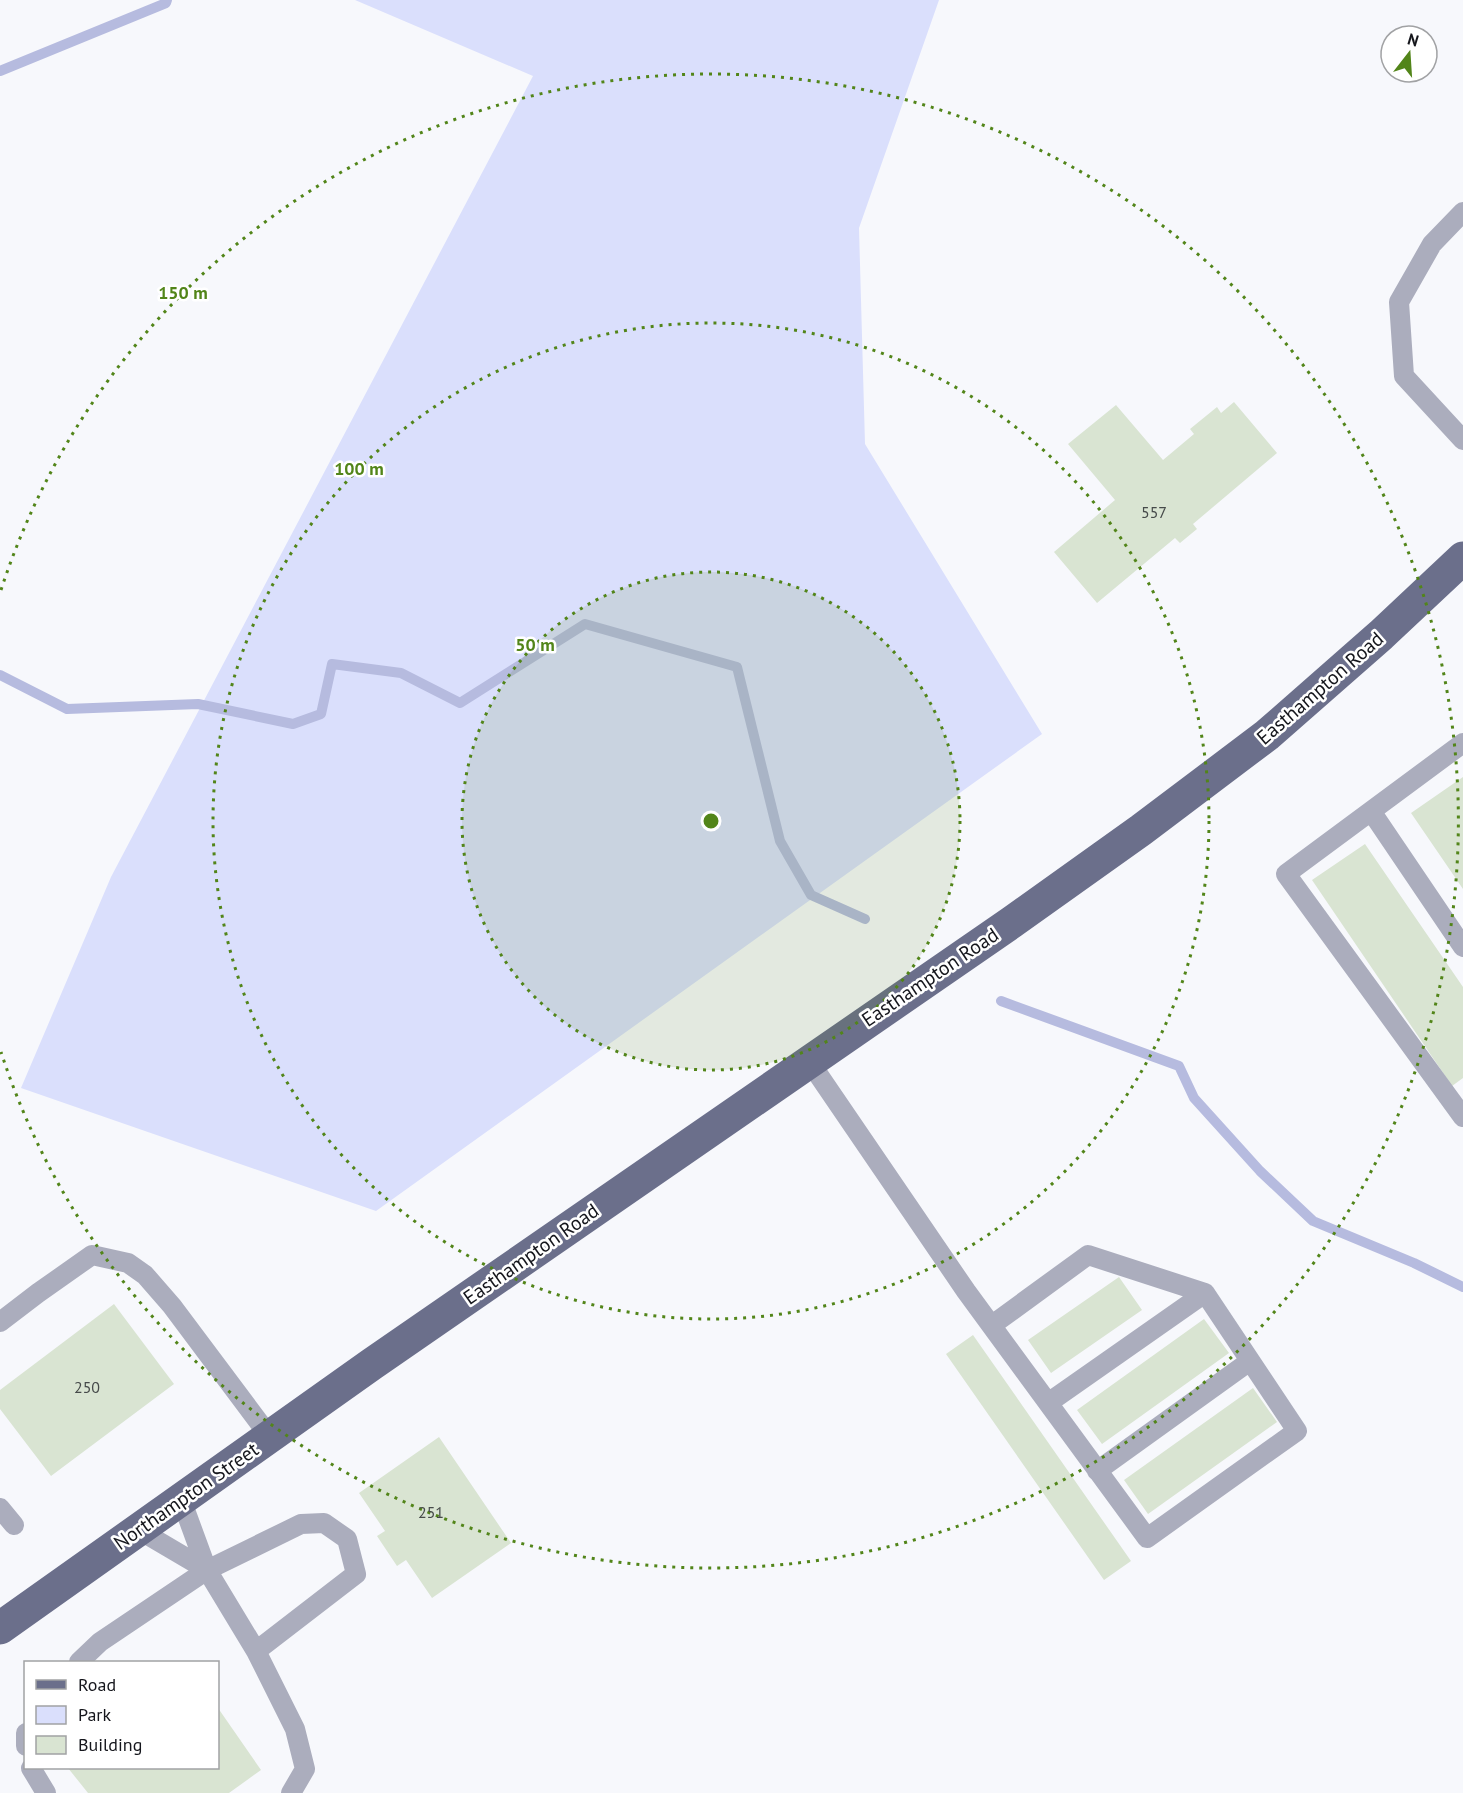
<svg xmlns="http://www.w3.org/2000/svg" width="1463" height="1793" font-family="'PT Sans',sans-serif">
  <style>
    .green { fill: #dadffc }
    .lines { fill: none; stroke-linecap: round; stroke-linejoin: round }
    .stream { stroke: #b6bbdf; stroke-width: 10 }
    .building { fill: #d9e4d2 }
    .service { stroke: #abadbd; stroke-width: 20 }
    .primary { stroke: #6b6f8b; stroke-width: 33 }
    .ring { fill: none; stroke: #528519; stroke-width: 3; stroke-dasharray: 3 6 }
    .labels { text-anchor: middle; stroke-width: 5; stroke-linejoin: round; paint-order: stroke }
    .number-label { font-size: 16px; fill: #464a4a }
    .street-label { font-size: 20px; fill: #15161c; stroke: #fff }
    .centre { fill: #528519; stroke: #fff; stroke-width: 3 }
    .ring-label { font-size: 18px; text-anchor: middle; font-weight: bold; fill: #528519; stroke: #fff; stroke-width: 5; stroke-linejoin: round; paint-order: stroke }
  </style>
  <rect width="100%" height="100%" fill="#f7f8fc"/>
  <path class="green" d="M 355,0 L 939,0 L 859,228 L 865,444 L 1042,734 L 376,1211 L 21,1088 L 111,877 L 533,76 Z"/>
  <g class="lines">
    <path class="stream" d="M 0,71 L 166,3 L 167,0
      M 0,675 L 67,709 L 198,704 L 293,724 L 321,714 L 332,664 L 401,673 L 460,703 L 585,624 L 737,667 L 780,841 L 811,895 L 865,919
      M 1001,1001 L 1179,1066 L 1194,1098 L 1260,1171 L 1313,1221 L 1414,1263 L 1463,1287"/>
  </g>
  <path class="building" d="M 1234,402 L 1277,453 L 1193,524 L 1197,529 L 1180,543 L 1175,538 L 1097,603 L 1054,552 L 1115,500 L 1068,444 L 1116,405 L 1163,460 L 1194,434 L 1190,429 L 1217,407 L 1221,413 Z
    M 1463,777 L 1463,889 L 1411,813 Z
    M 1365,844 L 1463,987 L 1463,1078 L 1452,1086 L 1312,880 Z
    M 1119,1277 L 1142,1310 L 1051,1373 L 1028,1340 Z
    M 114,1304 L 174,1384 L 51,1476 L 0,1409 L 0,1390 Z
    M 1204,1319 L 1229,1353 L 1102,1444 L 1077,1410 Z
    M 973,1335 L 1131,1561 L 1104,1580 L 946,1354 Z
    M 1253,1388 L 1277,1422 L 1148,1514 L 1124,1480 Z
    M 439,1437 L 511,1543 L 432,1598 L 406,1560 L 397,1566 L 377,1536 L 385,1531 L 359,1493 Z
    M 218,1708 L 261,1770 L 229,1793 L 88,1793 L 68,1768 L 218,1768 Z"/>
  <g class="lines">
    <path class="service" d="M 1463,212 L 1432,244 L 1399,302 L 1404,376 L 1463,440
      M 1463,743 L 1286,874 L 1463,1117
      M 1371,811 L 1463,947
      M 809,1061 L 966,1291 L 1147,1538 L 1297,1431 L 1205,1293 L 1088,1255 L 992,1325
      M 0,1322 L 38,1293 L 92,1255 L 128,1263 L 145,1275 L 172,1306 L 270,1437
      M 1048,1403 L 1205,1293
      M 1097,1471 L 1250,1361
      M 181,1499 L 207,1570 L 256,1651 L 295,1729 L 305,1769 L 291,1793
      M 0,1508 L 14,1525
      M 139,1530 L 207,1570
      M 79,1662 L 100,1642 L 207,1570 L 301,1524 L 324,1523 L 347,1539 L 356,1574 L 256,1651
      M 26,1733 L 26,1746
      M 31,1768 L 46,1793"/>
    <path class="primary" d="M 0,1628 L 372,1364 L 1012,922 L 1141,830 L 1267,735 L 1381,635 L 1463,558"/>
  </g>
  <circle cx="711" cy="821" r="249" fill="#528519" fill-opacity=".12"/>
  <g class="ring">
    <circle cx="711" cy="821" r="249"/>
    <circle cx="711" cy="821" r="498"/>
    <path d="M1 590A747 747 0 1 1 1 1052"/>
  </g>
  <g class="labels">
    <g class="number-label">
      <text x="1154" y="518">557</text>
      <text x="87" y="1393">250</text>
      <text x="431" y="1518">251</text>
    </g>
    <g class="street-label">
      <text transform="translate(1320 688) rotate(-41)" y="7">Easthampton Road</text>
      <text transform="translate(930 977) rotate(-34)" y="7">Easthampton Road</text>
      <text transform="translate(531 1254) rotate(-35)" y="7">Easthampton Road</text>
      <text transform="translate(186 1496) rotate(-35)" y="7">Northampton Street</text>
    </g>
  </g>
  <circle cx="711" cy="821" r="9" class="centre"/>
  <g class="ring-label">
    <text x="183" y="299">150 m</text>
    <text x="359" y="475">100 m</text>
    <text x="535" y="651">50 m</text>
  </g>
  <rect x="24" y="1661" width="195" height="108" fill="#ffffff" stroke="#a1a2a4" stroke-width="1.5"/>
  <rect x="36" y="1680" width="30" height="9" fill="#6b6f8b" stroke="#a1a2a4" stroke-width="1.5"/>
  <text x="78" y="1691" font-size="18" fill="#15161c">Road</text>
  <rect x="36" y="1706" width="30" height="18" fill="#dadffc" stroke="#a1a2a4" stroke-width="1.5"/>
  <text x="78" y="1721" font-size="18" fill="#15161c">Park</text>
  <rect x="36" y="1736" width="30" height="18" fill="#d9e4d2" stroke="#a1a2a4" stroke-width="1.5"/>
  <text x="78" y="1751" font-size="18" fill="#15161c">Building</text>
  <g transform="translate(1409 54) rotate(17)"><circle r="28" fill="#ffffff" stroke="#a1a2a4" stroke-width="1.5"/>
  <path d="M0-4.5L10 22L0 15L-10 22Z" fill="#528519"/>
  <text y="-9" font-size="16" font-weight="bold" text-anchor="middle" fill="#15161c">N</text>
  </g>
</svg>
